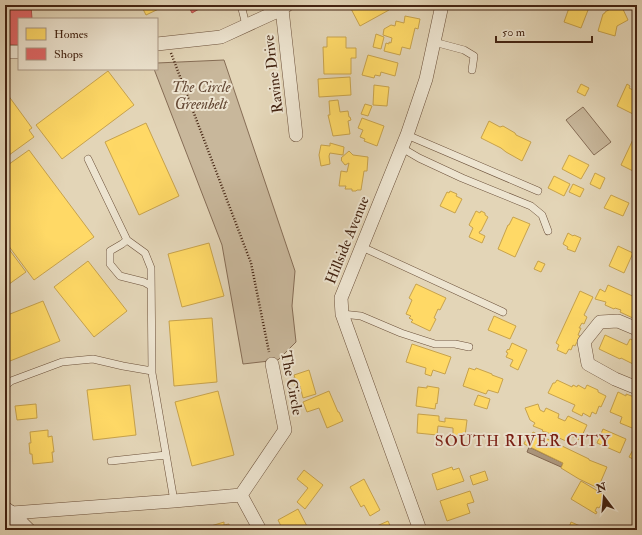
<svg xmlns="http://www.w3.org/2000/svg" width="642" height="535" font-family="'IM FELL Double Pica',serif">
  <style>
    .green { fill: #c8b79b; stroke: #866d56 }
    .water { fill: #ad987f; stroke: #836953 }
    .homes { fill: #ffd966; stroke: #c7a24c }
    .shops { fill: #e06666; stroke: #b1524c }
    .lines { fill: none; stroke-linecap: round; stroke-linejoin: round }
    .lane-casing { stroke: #6b503a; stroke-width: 8 }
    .street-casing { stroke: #6b503a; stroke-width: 14 }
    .path { stroke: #432311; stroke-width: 2.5; stroke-dasharray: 1 2; stroke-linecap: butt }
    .lane { stroke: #ede4d0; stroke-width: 7 }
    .street { stroke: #ede4d0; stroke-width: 13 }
    .labels { text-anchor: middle; stroke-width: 4; stroke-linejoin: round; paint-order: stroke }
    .street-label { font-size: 15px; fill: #432311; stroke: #ede4d0 }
    .park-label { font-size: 15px; font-style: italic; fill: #644834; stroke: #ede4d0 }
    .neighbourhood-label { font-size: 16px; letter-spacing: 1px; fill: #7a1f14; stroke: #ede4d0 }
  </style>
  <rect width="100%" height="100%" fill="#e3d5b7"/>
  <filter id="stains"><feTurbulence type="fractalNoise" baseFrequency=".005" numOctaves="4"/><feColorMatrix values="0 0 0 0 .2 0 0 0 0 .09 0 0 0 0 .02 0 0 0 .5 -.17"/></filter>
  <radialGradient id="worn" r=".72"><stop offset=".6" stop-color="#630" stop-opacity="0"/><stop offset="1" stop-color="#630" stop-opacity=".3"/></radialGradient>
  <path class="green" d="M 224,60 L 295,271 L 292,306 L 296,342 L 278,360 L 243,364 L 222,245 L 154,69 L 157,69 L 157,63 Z
    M 583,107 L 611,142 L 594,155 L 566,120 Z"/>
  <path class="water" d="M 529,447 L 563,463 L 561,467 L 527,452 Z"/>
  <path class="homes" d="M 141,5 L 167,5 L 146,15 Z
    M 349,5 L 386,5 L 389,10 L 360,26 Z
    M 405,5 L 416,5 L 408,10 Z
    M 570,5 L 590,5 L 581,28 L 564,22 Z
    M 620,5 L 621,5 L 628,20 L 617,26 L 615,36 L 598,31 L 603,14 L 605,13 L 605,12 L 614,7 L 615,8 Z
    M 405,16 L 420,19 L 418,29 L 415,28 L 410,49 L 402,47 L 400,55 L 384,51 L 386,43 L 389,44 L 389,42 L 391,43 L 392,38 L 383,35 L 384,29 L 391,25 L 395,26 L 396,21 L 404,23 Z
    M 376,34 L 384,37 L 381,49 L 373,47 Z
    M 327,37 L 346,37 L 346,48 L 356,48 L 356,58 L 351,58 L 351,74 L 324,74 L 323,47 L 327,47 Z
    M 368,55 L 398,63 L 395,76 L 381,72 L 380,76 L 375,75 L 374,78 L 362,75 Z
    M 108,71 L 134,105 L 62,159 L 36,125 Z
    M 350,77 L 351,95 L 319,97 L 318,79 Z
    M 581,84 L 589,88 L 585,96 L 577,92 Z
    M 627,84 L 630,86 L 629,88 L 637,92 L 637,116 L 617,106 Z
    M 374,85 L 389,87 L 387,106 L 373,105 Z
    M 5,91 L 32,128 L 29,130 L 34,137 L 5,158 Z
    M 338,100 L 340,112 L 348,111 L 349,117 L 350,117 L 351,120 L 348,121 L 350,134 L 333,136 L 328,115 L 330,115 L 329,101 Z
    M 365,104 L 372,106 L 368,116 L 361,114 Z
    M 362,118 L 384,126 L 377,146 L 364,141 L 365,139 L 360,137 L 363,130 L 358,128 Z
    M 489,121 L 500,127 L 503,126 L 515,133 L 516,135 L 531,142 L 522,161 L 506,152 L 501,148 L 481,138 Z
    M 146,123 L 179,196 L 139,215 L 105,142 Z
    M 637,131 L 637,173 L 621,165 Z
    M 330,143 L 344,147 L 343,155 L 330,153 L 329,156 L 330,164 L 321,166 L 319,155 L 321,145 L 330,146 Z
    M 29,150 L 94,237 L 34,280 L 5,241 L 5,167 Z
    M 349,151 L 353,155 L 368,157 L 367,171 L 364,171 L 361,190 L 357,190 L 356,191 L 352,191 L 352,189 L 345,189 L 346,186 L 339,186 L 341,171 L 347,172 L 349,163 L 345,165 L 341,160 L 342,159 L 341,158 Z
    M 569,155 L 589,165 L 581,179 L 562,169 Z
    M 595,173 L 605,178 L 600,189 L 590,184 Z
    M 554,176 L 570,184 L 564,196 L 548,188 Z
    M 573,184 L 584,189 L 580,197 L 569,192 Z
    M 450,191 L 457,194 L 456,196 L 462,199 L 455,213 L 440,206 L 447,192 L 449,193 Z
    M 611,195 L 629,203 L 623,216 L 604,208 Z
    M 476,211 L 480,213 L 481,211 L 485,213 L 485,215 L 488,217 L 481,231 L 480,231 L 479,233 L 485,236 L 482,243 L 469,237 L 473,228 L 469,225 Z
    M 513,217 L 530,224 L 515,257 L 498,249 L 508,225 L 509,225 Z
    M 568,233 L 573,236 L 574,235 L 581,238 L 575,252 L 567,249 L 568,247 L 563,244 Z
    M 209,243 L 224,296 L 182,307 L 168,254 Z
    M 5,244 L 26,272 L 5,287 Z
    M 618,246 L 633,253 L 624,273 L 609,266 Z
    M 88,261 L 127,311 L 94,337 L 54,287 Z
    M 538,261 L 545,264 L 541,272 L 534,269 Z
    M 416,284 L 446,298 L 440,310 L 438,309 L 434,318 L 436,319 L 430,331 L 411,322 L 413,320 L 409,318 L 411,316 L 406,314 L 412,300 L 409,298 Z
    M 608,285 L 637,298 L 637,320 L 620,312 L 621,310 L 615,308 L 614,309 L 605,305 L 606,302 L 595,299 L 600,289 L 605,292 Z
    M 580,291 L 593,297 L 584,315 L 587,317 L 584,324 L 582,323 L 579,328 L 581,328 L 578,335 L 580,336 L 575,346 L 573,345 L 571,350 L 569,349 L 566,354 L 557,350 L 559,345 L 556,343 Z
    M 43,301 L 60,341 L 5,363 L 5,316 Z
    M 494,316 L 516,326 L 510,339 L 488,330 Z
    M 212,318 L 217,382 L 174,386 L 169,321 Z
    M 605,335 L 627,345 L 630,339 L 637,342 L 637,366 L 621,358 L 620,359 L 599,349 Z
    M 512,343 L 527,350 L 518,370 L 510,366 L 513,360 L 506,357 L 508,353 L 506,352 L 508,349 L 509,350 Z
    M 412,344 L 451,357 L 445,374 L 433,370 L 431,376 L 425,374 L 426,368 L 406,362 Z
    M 469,368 L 475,370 L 476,368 L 492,374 L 492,375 L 503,379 L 498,393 L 488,390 L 486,394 L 463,386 Z
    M 309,370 L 316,394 L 303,398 L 300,386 L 296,388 L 293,378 L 295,378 L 294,375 Z
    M 557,380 L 572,387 L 573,385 L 577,387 L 578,385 L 585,389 L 587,385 L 598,390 L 598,392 L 606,396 L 601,407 L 599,406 L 596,414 L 592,412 L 590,417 L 583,413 L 582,416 L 572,411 L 575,405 L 548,393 L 553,383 L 555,383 Z
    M 130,385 L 136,435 L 93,440 L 87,390 Z
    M 427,386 L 439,388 L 437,404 L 436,403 L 435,409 L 416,406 L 418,387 L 427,388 Z
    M 218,391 L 234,455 L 192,466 L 175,402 Z
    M 329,391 L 338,412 L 339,412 L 343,421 L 327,428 L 319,408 L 307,412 L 303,402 Z
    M 618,392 L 626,396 L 626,394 L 637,398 L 637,430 L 620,423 L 622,417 L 610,412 Z
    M 478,395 L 490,399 L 487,409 L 474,405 Z
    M 36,404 L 37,418 L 17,420 L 15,406 Z
    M 538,404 L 540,410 L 544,412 L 546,408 L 559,414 L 558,418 L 565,421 L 568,416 L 587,425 L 580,440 L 571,436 L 568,442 L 546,432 L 545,432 L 542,431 L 543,430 L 533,426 L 535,423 L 530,420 L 525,408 Z
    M 418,414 L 439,416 L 439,421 L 445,422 L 445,418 L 467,420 L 465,436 L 453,437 L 453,428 L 438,426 L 437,435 L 417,433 Z
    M 603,429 L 626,439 L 620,453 L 597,443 Z
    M 48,430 L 48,437 L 52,436 L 54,452 L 52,452 L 53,462 L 33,464 L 32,454 L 30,454 L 29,443 L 31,443 L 30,432 Z
    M 533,432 L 589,459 L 589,460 L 607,467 L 598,488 L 579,479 L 561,468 L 563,463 L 524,444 L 527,437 L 530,439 Z
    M 635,446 L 637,447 L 637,461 L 629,457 Z
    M 452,467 L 453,470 L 459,468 L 464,481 L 437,490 L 432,474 Z
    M 304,470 L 323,485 L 305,509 L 297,502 L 308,488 L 297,479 Z
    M 485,471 L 488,480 L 473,485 L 470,476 Z
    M 364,479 L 380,510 L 370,516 L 364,505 L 361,507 L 350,487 Z
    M 581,481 L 606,496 L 599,508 L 597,507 L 595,511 L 597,512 L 596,514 L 571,499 Z
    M 470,491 L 474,502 L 467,504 L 470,513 L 447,521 L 440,501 Z
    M 298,509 L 309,530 L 283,530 L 278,520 Z
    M 388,521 L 392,530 L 368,530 Z
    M 224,522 L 224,525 L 229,524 L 230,530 L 198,530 Z
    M 571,522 L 589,530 L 568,530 Z
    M 184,528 L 184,530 L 157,530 Z"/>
  <path class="shops" d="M 5,5 L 31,5 L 32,19 L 19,19 L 19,45 L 5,44 Z
    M 188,5 L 206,5 L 192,13 Z"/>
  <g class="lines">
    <defs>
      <path id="lane" d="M 241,5 L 246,25
        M 434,42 L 464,50 L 474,56 L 472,70
        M 407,135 L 538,191
        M 402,148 L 419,158 L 462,178 L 531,206 L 542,215 L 548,231
        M 88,159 L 127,240 L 145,253 L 151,268 L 152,373 L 174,501
        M 127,240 L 122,244 L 110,251 L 110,264 L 120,276 L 144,282 L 151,286
        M 362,247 L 503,312
        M 342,314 L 361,316 L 401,333 L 435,344 L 455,344 L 469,347
        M 5,386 L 11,381 L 62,362 L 93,359 L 123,366 L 152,371
        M 111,461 L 166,455"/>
      <path id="street" d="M 282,9 L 296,135
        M 157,44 L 221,37 L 282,9 L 287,5
        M 5,52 L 19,52
        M 637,329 L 618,321 L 600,322 L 584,342 L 588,364 L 615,379 L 637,388
        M 241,495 L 260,530
        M 5,508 L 12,513 L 174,501 L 241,495 L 285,430 L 272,364
        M 12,513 L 29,530
        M 11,530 L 12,513
        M 420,530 L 342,314 L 341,298 L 407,135 L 426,79 L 442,5"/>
    </defs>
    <use href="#lane" class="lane-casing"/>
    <use href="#street" class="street-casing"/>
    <path class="path" d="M 171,53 L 251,263 L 269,352"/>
    <use href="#lane" class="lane"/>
    <use href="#street" class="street"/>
  </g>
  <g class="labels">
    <g class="street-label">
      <text transform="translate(273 74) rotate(-97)" y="5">Ravine Drive</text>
      <text transform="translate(347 240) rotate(-68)" y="5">Hillside Avenue</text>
      <text transform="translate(292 383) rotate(79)" y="5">The Circle</text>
    </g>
    <g class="park-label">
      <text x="201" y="92">The Circle<tspan x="201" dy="17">Greenbelt</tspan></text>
    </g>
    <g class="neighbourhood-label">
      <text x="523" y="446">SOUTH RIVER CITY</text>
    </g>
  </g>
  <rect width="642" height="535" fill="none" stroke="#e3d5b7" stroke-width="20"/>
  <rect x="6" y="6" width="630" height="523" fill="none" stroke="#432311" stroke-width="2"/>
  <rect x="10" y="10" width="622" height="515" fill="none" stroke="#432311"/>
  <rect x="18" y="18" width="140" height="52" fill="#ede4d0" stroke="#a99784"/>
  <rect x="26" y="28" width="20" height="12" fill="#ffd966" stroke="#a99784"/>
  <text x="54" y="38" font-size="12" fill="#432311">Homes</text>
  <rect x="26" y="48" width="20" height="12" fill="#e06666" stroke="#a99784"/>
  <text x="54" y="58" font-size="12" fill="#432311">Shops</text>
  <g transform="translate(604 497) rotate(344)" stroke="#ede4d0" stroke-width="3" paint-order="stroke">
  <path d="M0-3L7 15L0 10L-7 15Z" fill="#432311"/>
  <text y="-6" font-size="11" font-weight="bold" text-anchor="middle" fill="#432311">N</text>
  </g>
  <path d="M496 36v6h96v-6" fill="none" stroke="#432311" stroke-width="2"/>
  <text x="502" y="36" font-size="12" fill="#432311" stroke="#ede4d0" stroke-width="3" paint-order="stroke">50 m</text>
  <rect width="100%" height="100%" filter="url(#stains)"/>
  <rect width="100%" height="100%" fill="url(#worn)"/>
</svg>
